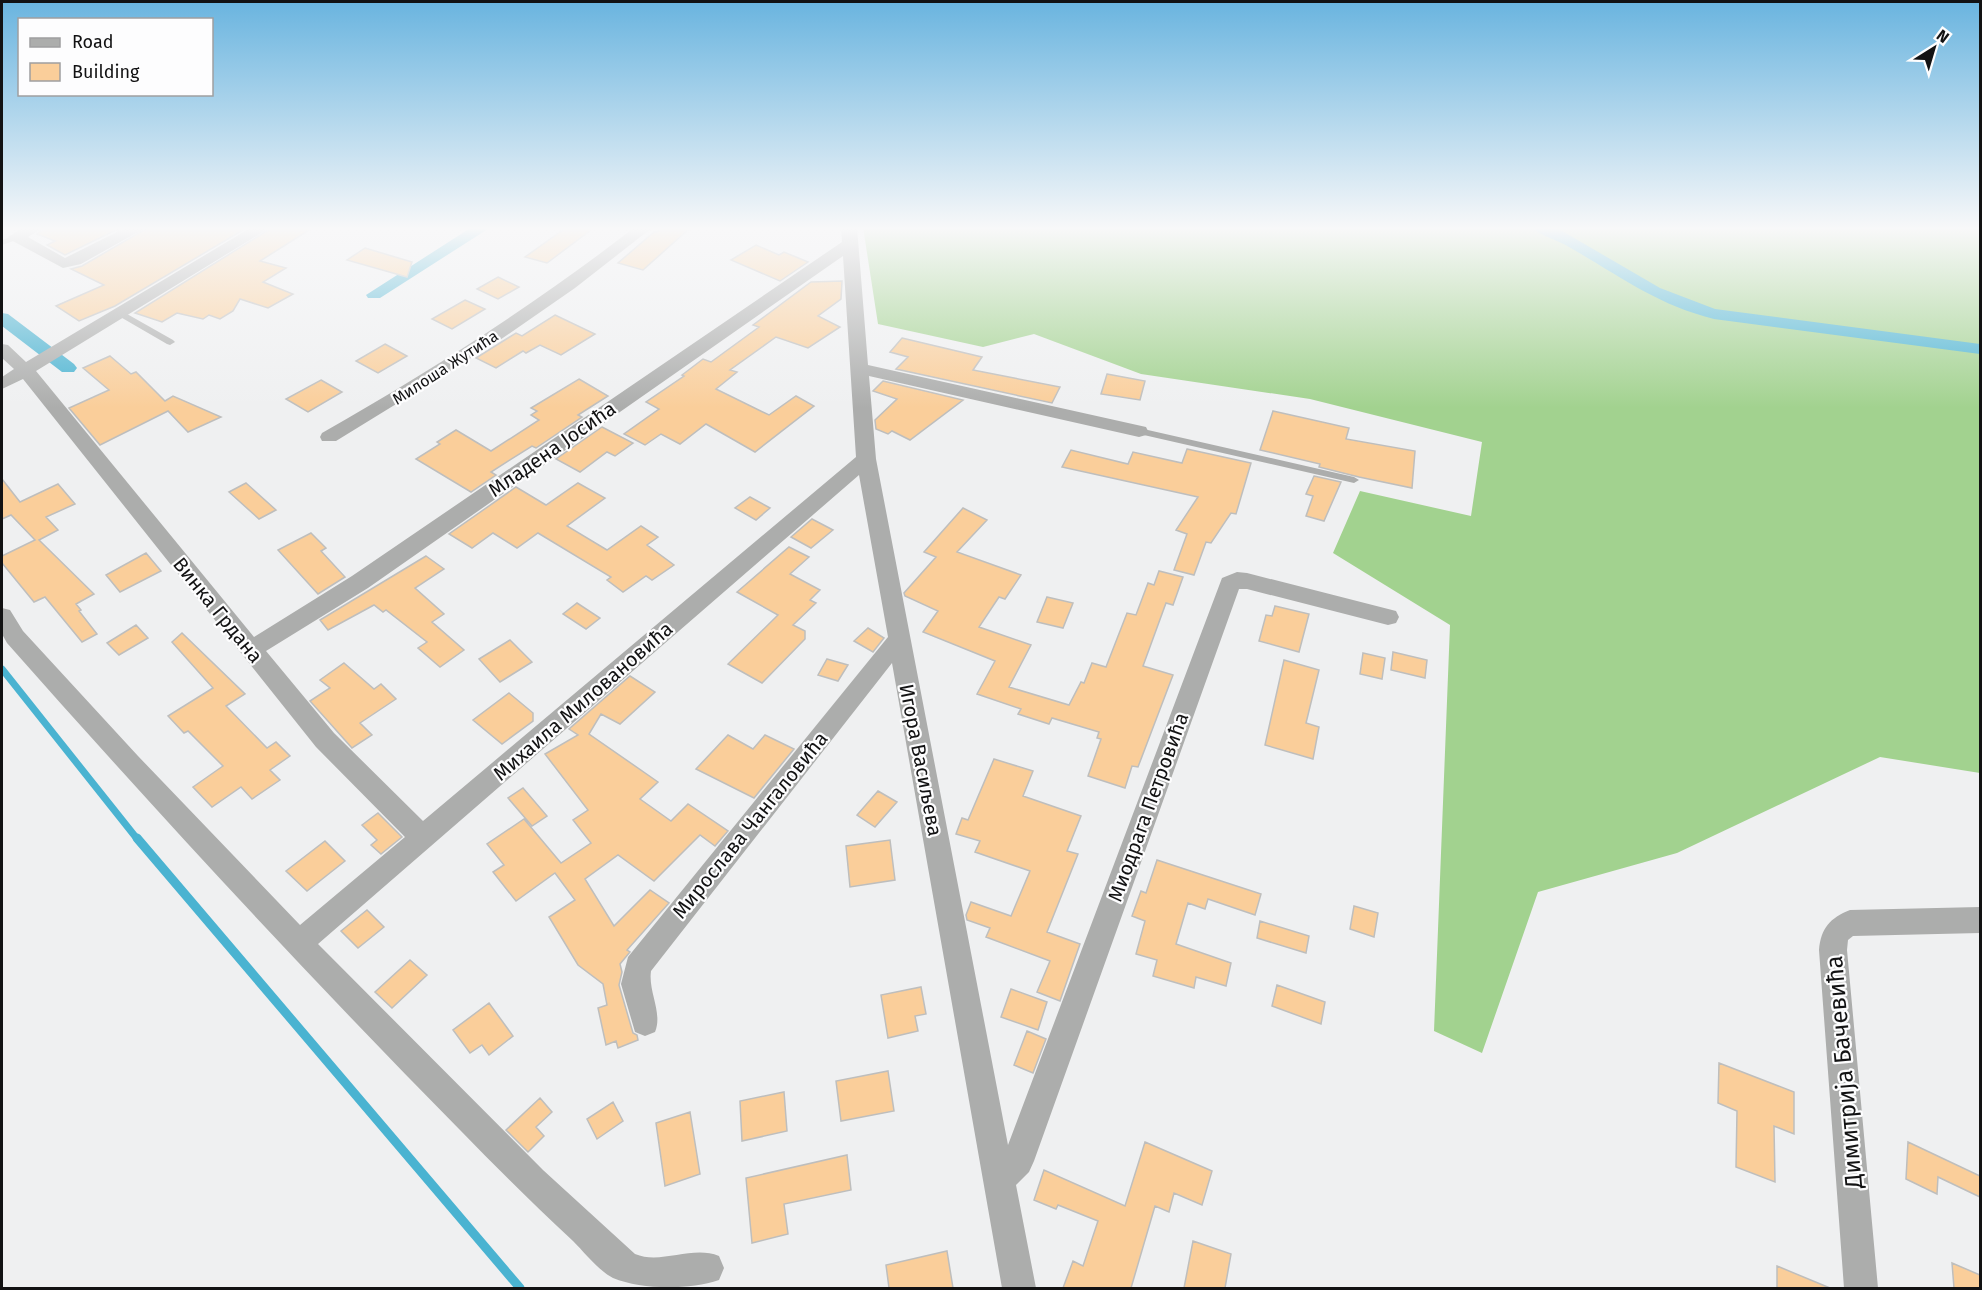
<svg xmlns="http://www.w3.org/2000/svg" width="1982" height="1290" font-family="'Fira Sans',sans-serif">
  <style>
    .forest { fill: #a2d28f }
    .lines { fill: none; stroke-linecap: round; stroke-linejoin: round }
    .stream-far1 { stroke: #4ab3d1; stroke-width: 7 }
    .stream { stroke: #4ab3d1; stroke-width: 9 }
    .canal { fill: #4ab3d1; fill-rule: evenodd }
    .building { fill: #face9a; stroke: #bebebd; stroke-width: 1.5 }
    .lane { fill: #acadac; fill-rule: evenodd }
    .street { fill: #acadac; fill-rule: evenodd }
    .labels { text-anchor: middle; stroke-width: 4.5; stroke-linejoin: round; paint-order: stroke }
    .far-street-label { font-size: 16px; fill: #121213; stroke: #fdfdfe }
    .street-label { font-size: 20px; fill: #121213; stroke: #fdfdfe }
    .near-street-label { font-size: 24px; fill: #121213; stroke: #fdfdfe }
  </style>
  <rect width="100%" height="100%" fill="#eff0f1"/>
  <path class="forest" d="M 863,227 L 1980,227 L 1980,773 L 1880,757 L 1677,853 L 1538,892 L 1482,1053 L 1434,1031 L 1450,625 L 1333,553 L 1360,491 L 1471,516 L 1482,442 L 1310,399 L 1141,374 L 1034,334 L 983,347 L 878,324 Z"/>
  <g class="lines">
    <path class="stream-far1" d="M 2,669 L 138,840"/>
    <path class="stream" d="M 137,838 L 520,1288"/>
    <path class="canal" d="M 472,227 L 491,227 L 380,298 L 368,298 L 366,295 Z
      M 1532,227 L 1557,228 L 1660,288 L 1715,309 L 1980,344 L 1980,354 L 1714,319 C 1655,304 1620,276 1569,247 C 1558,240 1540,236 1532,227 Z
      M 2,313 L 8,314 L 74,364 L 77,368 L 74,372 L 62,372 L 2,326 Z"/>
  </g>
  <path class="building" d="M 46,227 L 122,227 L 65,255 L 47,245 L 55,241 L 37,234 Z
    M 149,227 L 248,227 L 115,306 L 79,321 L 56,306 L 104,285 L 71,269 L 82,266 Z
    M 273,227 L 314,227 L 260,261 L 286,268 L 263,282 L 293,294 L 268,308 L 240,299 L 233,311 L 220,319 L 209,315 L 203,319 L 177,313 L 162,322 L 135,313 Z
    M 567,227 L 595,227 L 547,263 L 525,257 Z
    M 663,227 L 691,227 L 643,270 L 618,263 L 654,232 L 657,232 Z
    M 756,245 L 779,255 L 784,252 L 808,262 L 780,281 L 731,260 Z
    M 365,248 L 412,262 L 407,277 L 347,260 Z
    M 498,277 L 519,287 L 498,299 L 477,289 Z
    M 842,281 L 841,299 L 818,316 L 840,327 L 808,348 L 776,337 L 730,370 L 737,372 L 716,389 L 769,415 L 796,396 L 814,406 L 755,452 L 706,424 L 680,444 L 661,434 L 645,445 L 624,434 L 659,409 L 646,402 L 684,376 L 682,375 L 703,359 L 711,362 L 759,327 L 753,325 L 811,282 Z
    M 465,300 L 485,309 L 452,329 L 432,319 Z
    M 555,315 L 595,334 L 561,355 L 540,345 L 526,353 L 523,351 L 496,368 L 476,358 L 516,333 L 522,336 Z
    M 902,338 L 982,357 L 973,370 L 1060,387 L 1052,403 L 896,369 L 908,357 L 890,352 Z
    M 385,344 L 407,356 L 378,373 L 356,361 Z
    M 110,356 L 131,374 L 136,372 L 165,401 L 173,396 L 221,417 L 188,432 L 168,411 L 100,445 L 69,408 L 109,390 L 83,368 Z
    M 1107,374 L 1145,381 L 1140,400 L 1101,394 Z
    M 579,379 L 608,396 L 578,415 L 582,417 L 536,448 L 532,446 L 491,472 L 496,475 L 471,492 L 416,459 L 440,444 L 437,442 L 456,430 L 491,451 L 539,420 L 531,415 L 537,411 L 531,408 Z
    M 321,380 L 342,392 L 308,412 L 286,399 Z
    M 883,381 L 963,400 L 910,440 L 892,431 L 888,434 L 876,429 L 875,420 L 897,399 L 873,391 Z
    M 1273,411 L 1349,428 L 1346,439 L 1415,451 L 1412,488 L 1359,477 L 1319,467 L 1320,464 L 1260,450 Z
    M 602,427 L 633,443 L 615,456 L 607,452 L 580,472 L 556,459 Z
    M 1187,449 L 1251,463 L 1236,514 L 1231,513 L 1211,543 L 1206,542 L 1194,575 L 1174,570 L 1187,534 L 1176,530 L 1198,497 L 1062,467 L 1071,450 L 1128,464 L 1133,452 L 1182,463 Z
    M 1314,476 L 1341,482 L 1324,521 L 1306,516 L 1313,496 L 1306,494 Z
    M 2,479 L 20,502 L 58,484 L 75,504 L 46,517 L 58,530 L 39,540 L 94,594 L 76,604 L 81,610 L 79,611 L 97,634 L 82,642 L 45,597 L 34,602 L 2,563 L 2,556 L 35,540 L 11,515 L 2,519 Z
    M 246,483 L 276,510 L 259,519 L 229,492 Z
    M 578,483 L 605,498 L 567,526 L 607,550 L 641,526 L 658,537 L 647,545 L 674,565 L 652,580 L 646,576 L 623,592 L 607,580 L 611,577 L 538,533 L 517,548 L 493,533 L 472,548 L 449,534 L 516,487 L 546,505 Z
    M 750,497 L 770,508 L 756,520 L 735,508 Z
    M 963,508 L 987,520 L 957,552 L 1021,575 L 1005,599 L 999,597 L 979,627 L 1031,645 L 1009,687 L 1069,705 L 1081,682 L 1084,683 L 1092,663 L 1106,667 L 1127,613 L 1136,615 L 1148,583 L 1154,585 L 1159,571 L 1183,577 L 1173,605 L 1166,603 L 1143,666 L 1173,675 L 1138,767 L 1132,766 L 1125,788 L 1088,776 L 1101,739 L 1097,738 L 1099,732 L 1052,718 L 1049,724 L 1018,714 L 1021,709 L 977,694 L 995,661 L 923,632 L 938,611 L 905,596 L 904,593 L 936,557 L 924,552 Z
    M 812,519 L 833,530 L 811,548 L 791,537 Z
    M 311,533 L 326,548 L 321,551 L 345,577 L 318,594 L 278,550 Z
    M 789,547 L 809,557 L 790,574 L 820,590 L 810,600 L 816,603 L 793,625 L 805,631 L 805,639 L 762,683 L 728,664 L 778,615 L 737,592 Z
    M 146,553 L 161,571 L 120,592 L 106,575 Z
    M 426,556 L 444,569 L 415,588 L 444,614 L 432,622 L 464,650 L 440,667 L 418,648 L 427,642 L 386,610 L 383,612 L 374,605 L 328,630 L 320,620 Z
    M 1047,597 L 1073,603 L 1063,628 L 1037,622 Z
    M 577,603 L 600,618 L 586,629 L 563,614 Z
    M 1275,606 L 1309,614 L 1299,652 L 1259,641 L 1266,615 L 1272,616 Z
    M 136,625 L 148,638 L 119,655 L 107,643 Z
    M 868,628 L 884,638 L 873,652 L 854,641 Z
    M 182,633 L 245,694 L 226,706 L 267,748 L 276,742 L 290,756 L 270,770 L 280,780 L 252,799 L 241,787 L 212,807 L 193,787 L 223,766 L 188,731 L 184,733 L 168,716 L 213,688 L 172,642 Z
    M 510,640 L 532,662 L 500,682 L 479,659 Z
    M 1393,652 L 1427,660 L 1425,678 L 1391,670 Z
    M 1363,653 L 1385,658 L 1382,679 L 1360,674 Z
    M 827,659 L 848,665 L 838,681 L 818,675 Z
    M 1284,660 L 1319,670 L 1306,723 L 1319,727 L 1313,759 L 1265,745 Z
    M 344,663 L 374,689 L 381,684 L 396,699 L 360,723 L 372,735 L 352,748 L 310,701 L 330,688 L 320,680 Z
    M 630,676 L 655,692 L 620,724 L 601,714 L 589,734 L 658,782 L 640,799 L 671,821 L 688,804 L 728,831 L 715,846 L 700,835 L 654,881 L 618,855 L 585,879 L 614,926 L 650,890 L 669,903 L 627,950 L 630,952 L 620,964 L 622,972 L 619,985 L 633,1033 L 637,1035 L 638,1040 L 618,1048 L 616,1041 L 606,1045 L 598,1008 L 607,1005 L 603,984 L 578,965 L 549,917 L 575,900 L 555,873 L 516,901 L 493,872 L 504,865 L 487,844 L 524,819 L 561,863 L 591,843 L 573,820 L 588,810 L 545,754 L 578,735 L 569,729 Z
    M 509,693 L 533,713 L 533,721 L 502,744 L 473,720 Z
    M 728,735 L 753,749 L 765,735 L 794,749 L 754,798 L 696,769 Z
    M 994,759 L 1033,771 L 1023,796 L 1081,816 L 1067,851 L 1078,854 L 1047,932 L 1080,944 L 1060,1001 L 1037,992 L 1050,961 L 986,937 L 990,928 L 967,920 L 966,915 L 971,902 L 1011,916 L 1030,871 L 975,852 L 980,841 L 956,834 L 962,818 L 968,820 Z
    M 523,788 L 547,816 L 532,826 L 508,798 Z
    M 878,791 L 897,802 L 875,827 L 857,815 Z
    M 378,813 L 402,837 L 381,854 L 371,845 L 377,840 L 362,825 Z
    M 890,840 L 895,880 L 850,887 L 846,846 Z
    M 325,841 L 345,861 L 307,891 L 286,871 Z
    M 1157,860 L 1261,894 L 1255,915 L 1208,899 L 1205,909 L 1188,903 L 1176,944 L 1231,963 L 1226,986 L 1196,977 L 1194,988 L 1153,976 L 1157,960 L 1136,954 L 1145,921 L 1132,916 L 1141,891 L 1146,893 Z
    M 1354,906 L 1378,913 L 1374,937 L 1350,929 Z
    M 367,910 L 384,927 L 358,948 L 341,931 Z
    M 1260,921 L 1309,936 L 1306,953 L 1257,938 Z
    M 410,960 L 427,975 L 392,1008 L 375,992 Z
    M 1277,985 L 1325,1002 L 1321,1024 L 1272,1006 Z
    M 921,987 L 926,1014 L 915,1016 L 918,1031 L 888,1038 L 881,995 Z
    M 1011,989 L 1047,1002 L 1038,1030 L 1001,1017 Z
    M 489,1003 L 513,1036 L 489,1055 L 482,1045 L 470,1053 L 453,1030 Z
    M 1027,1031 L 1046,1039 L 1033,1073 L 1014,1065 Z
    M 1719,1063 L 1794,1092 L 1794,1134 L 1774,1126 L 1775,1182 L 1736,1167 L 1737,1111 L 1718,1103 Z
    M 888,1071 L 894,1111 L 841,1121 L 836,1081 Z
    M 784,1092 L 787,1131 L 742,1141 L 740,1101 Z
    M 540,1098 L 552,1112 L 536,1127 L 544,1136 L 528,1152 L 506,1130 Z
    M 613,1102 L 623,1121 L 597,1139 L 587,1119 Z
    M 690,1112 L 700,1174 L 665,1186 L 656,1123 Z
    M 1145,1142 L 1212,1171 L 1202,1205 L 1174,1193 L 1169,1212 L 1155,1206 L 1131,1288 L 1063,1288 L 1073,1261 L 1083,1266 L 1098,1221 L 1058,1205 L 1056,1209 L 1034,1200 L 1044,1170 L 1125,1206 Z
    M 1908,1142 L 1980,1176 L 1980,1197 L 1938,1177 L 1937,1194 L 1906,1179 Z
    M 847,1155 L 851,1190 L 784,1204 L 788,1234 L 752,1243 L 746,1178 Z
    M 1193,1241 L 1231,1254 L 1225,1288 L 1184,1288 Z
    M 947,1251 L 953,1288 L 889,1288 L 886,1265 Z
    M 1952,1263 L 1980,1275 L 1980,1288 L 1954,1288 Z
    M 1777,1266 L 1830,1288 L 1777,1288 Z"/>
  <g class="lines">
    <path class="lane" d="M 16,235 L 19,235 L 19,239 L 2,245 L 2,240 Z
      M 120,310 L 173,340 L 175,342 L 170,345 L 167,344 L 117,315 L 116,313 Z
      M 1139,428 L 1354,477 L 1359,480 L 1354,483 L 1135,433 L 1134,431 Z"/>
    <path class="street" d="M 24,227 L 44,227 L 28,237 L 65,258 L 127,227 L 147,227 L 81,264 L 63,268 L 11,240 L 8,237 Z
      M 252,227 L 271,227 L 36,371 L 254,637 L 352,576 L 842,242 L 841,227 L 857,227 L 868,365 L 1146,427 L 1148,431 L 1146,435 L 1139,437 L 869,376 L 876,459 L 1008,1145 L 1222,578 L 1237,572 L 1247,573 L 1396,611 L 1399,617 L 1396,623 L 1388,625 L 1247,589 L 1239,589 L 1034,1161 L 1029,1172 L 1016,1185 L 1036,1288 L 1002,1288 L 892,663 L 651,971 C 648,992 663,1013 655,1032 L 645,1036 L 635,1032 L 621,984 L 628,957 L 888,637 L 859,475 L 318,944 L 543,1170 L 635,1254 C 661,1265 692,1245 719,1256 L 724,1268 L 719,1280 C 689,1290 642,1290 613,1278 C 598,1270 585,1253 573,1241 C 534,1205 497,1168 460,1130 C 304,972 154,809 7,643 L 2,634 L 2,608 L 10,610 L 23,631 L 138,756 L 300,925 L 405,837 L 316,747 L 23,379 L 2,389 L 2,377 L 14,369 L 2,358 L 2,344 L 8,345 L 26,362 ZM 843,256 L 856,457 L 423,821 L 334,733 L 266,651 L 368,588 Z
      M 635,227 L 653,227 L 575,288 L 497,342 L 336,441 L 322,441 L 320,437 L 322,433 C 431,371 536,304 635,227 Z
      M 1980,907 L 1980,933 L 1853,936 L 1848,940 L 1847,950 L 1878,1288 L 1844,1288 L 1819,950 C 1821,928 1830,918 1850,910 Z"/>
  </g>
  <linearGradient id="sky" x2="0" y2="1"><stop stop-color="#69b4df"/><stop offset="0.56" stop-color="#f8f8f9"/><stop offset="1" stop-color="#f8f8f9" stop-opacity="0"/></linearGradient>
  <rect width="1982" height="408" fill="url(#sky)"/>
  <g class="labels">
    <g class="far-street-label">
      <text transform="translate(445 367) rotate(-33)" y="6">Милоша Жутића</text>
    </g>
    <g class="street-label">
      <text transform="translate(552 449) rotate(-35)" y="7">Младена Јосића</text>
      <text transform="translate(218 610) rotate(51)" y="7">Винка Грдана</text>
      <text transform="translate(583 701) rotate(-41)" y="7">Михаила Миловановића</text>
      <text transform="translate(921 760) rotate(79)" y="7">Игора Васиљева</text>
      <text transform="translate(1148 807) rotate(-70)" y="7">Миодрага Петровића</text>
      <text transform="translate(750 825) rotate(-51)" y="7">Мирослава Чангаловића</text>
    </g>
    <g class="near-street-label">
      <text transform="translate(1844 1072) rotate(-95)" y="8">Димитрија Бачевића</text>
    </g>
  </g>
  <rect width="1982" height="1290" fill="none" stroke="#121213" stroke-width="6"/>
  <rect x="18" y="18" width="195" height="78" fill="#fdfdfe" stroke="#9f9fa0" stroke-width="1.5"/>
  <rect x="30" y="38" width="30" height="9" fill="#acadac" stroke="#9f9fa0" stroke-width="1.5"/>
  <text x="72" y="48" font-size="18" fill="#121213">Road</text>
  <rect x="30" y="63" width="30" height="18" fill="#face9a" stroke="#9f9fa0" stroke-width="1.5"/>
  <text x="72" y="78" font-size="18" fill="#121213">Building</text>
  <g transform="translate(1934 48) rotate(37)" stroke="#fdfdfe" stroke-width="4.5" paint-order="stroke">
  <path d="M0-4.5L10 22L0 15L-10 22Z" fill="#121213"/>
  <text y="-9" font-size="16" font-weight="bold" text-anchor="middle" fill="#121213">N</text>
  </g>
</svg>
